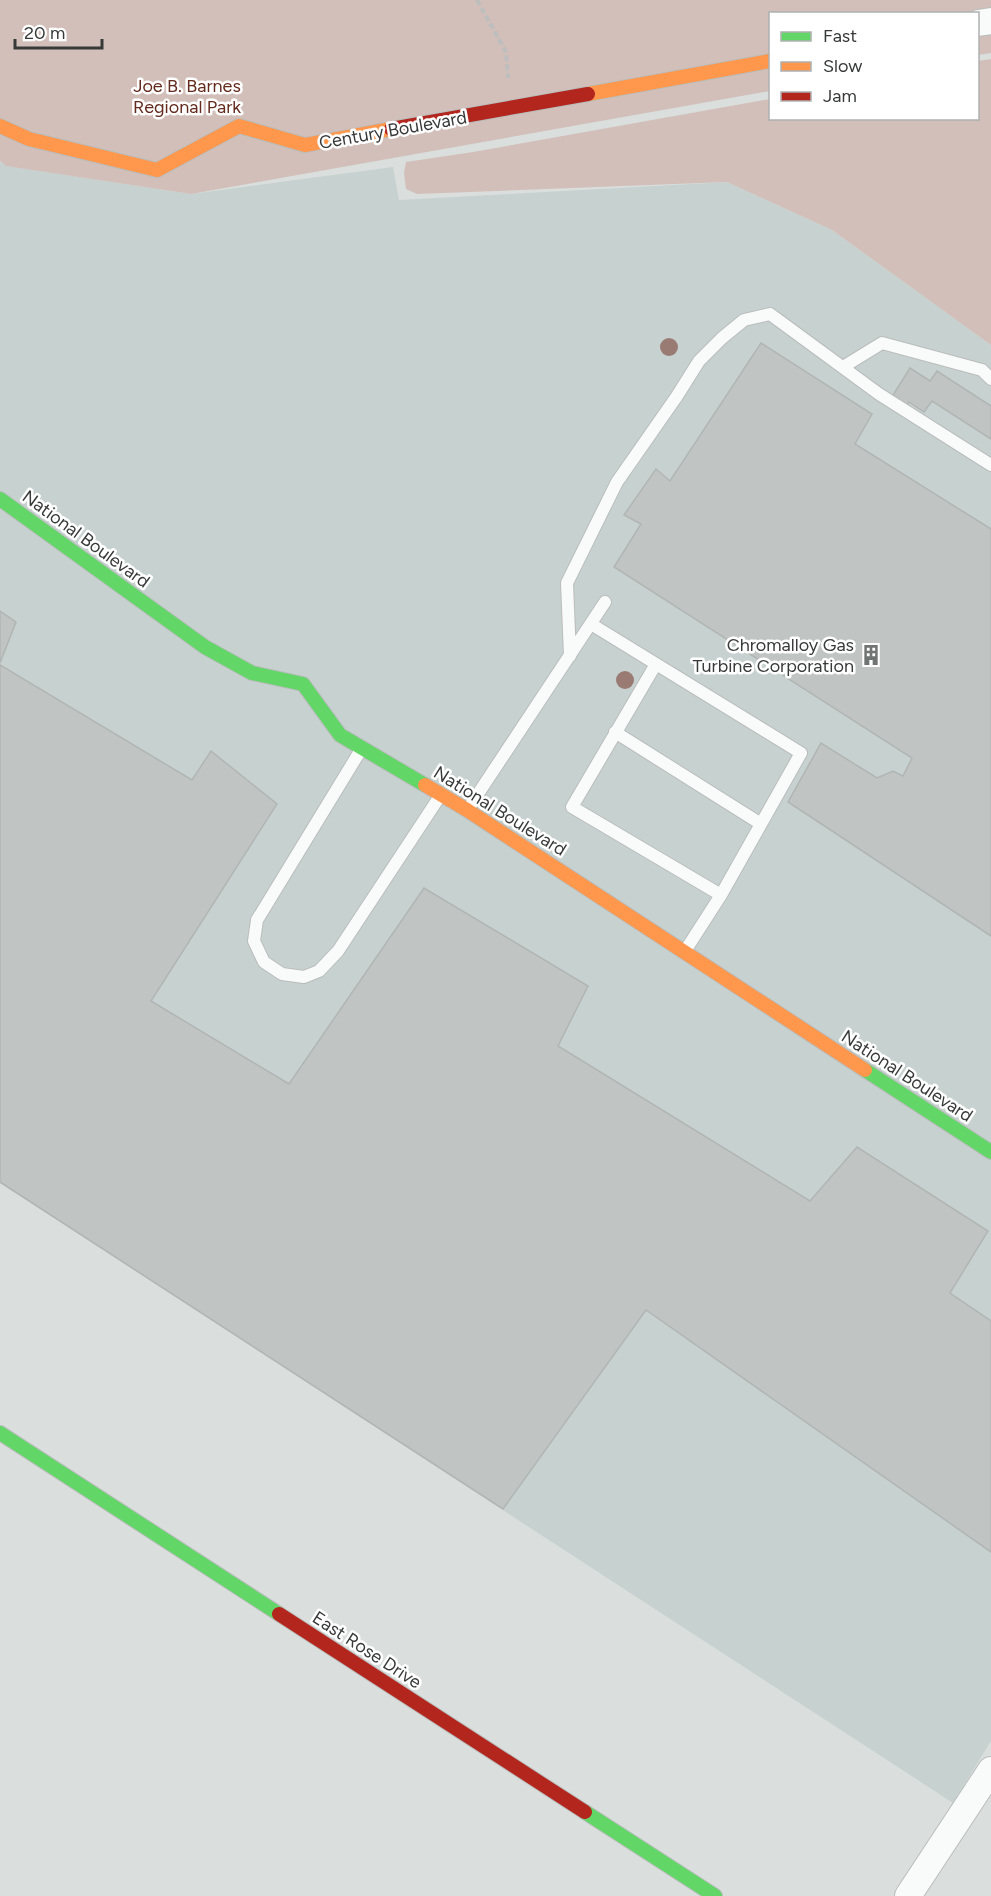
<svg xmlns="http://www.w3.org/2000/svg" width="991" height="1896" font-family="Figtree,sans-serif">
  <style>
    .built { fill: #c7d2d0 }
    .green { fill: #d2bfb9 }
    .building { fill: #c0c4c2; stroke: #b1b5b4; stroke-width: 1.5 }
    .lines { fill: none; stroke-linecap: round; stroke-linejoin: round }
    .lane-casing { stroke: #b9bdbc; stroke-width: 14 }
    .street-casing { stroke: #b9bdbc; stroke-width: 28 }
    .fast-casing { stroke: #b9bdbc; stroke-width: 16 }
    .slow-casing { stroke: #b9bdbc; stroke-width: 16 }
    .jam-casing { stroke: #b9bdbc; stroke-width: 16 }
    .path { stroke: #bdbebd; stroke-width: 4; stroke-dasharray: 6 3; stroke-linecap: butt }
    .lane { stroke: #f9fafa; stroke-width: 12 }
    .street { stroke: #f9fafa; stroke-width: 26 }
    .fast { stroke: #63d668; stroke-width: 14 }
    .slow { stroke: #ff974d; stroke-width: 14 }
    .jam { stroke: #b3261e; stroke-width: 14 }
    .tree { fill: #997b74 }
    .labels { text-anchor: middle; stroke-width: 5; stroke-linejoin: round; paint-order: stroke }
    .park-label { font-size: 18px; fill: #632a1d; stroke: #fff }
    .street-label { font-size: 18px; fill: #373a39; stroke: #fff }
    .poi-label { font-size: 18px; fill: #373a39; stroke: #fff; text-anchor: end }
  </style>
  <rect width="100%" height="100%" fill="#dadfde"/>
  <path class="built" d="M 0,162 L 7,166 L 191,194 L 393,167 L 399,200 L 727,182 L 832,230 L 991,345 L 991,1741 L 953,1803 L 0,1183 Z"/>
  <path class="green" d="M 0,0 L 991,0 L 991,53 L 978,55 L 978,14 L 770,14 L 770,91 L 191,194 L 6,166 L 0,161 Z
    M 991,59 L 991,345 L 832,230 L 727,182 L 417,194 L 406,189 L 404,173 L 406,162 L 473,152 L 770,99 L 770,118 L 978,118 L 978,61 Z"/>
  <path class="building" d="M 761,343 L 872,414 L 855,444 L 991,529 L 991,936 L 788,802 L 821,743 L 877,778 L 893,771 L 903,776 L 912,758 L 614,567 L 641,524 L 624,515 L 656,469 L 670,481 Z
    M 910,368 L 930,381 L 937,371 L 991,406 L 991,439 L 932,401 L 924,412 L 909,402 L 907,406 L 893,395 Z
    M 0,611 L 16,622 L 0,663 Z
    M 0,665 L 192,780 L 211,751 L 277,804 L 151,1001 L 289,1084 L 424,888 L 588,986 L 558,1046 L 810,1201 L 857,1147 L 988,1231 L 950,1293 L 991,1321 L 991,1552 L 646,1310 L 503,1509 L 0,1182 Z"/>
  <g class="lines">
    <defs>
      <path id="lane" d="M 843,367 L 882,343 L 982,370 L 991,379
        M 591,624 L 801,753 L 721,895 L 685,951
        M 570,656 L 567,583 L 617,482 L 677,396 L 699,361 L 722,338 L 744,320 L 770,314 L 879,394 L 991,465
        M 656,664 L 572,807 L 721,895
        M 615,732 L 761,824
        M 362,748 L 257,920 L 254,941 L 264,962 L 282,974 L 304,977 L 319,971 L 338,951 L 440,796
        M 468,809 L 605,602"/>
      <path id="street" d="M 978,23 L 991,21
        M 908,1896 L 991,1770"/>
      <path id="fast" d="M 0,499 L 205,647 L 252,673 L 303,684 L 340,735 L 425,785
        M 865,1070 L 991,1152
        M 0,1433 L 279,1614
        M 585,1812 L 715,1896"/>
      <path id="slow" d="M 588,94 L 770,61
        M 0,126 L 29,139 L 157,170 L 239,126 L 305,145 L 391,129
        M 425,785 L 467,810 L 865,1070"/>
      <path id="jam" d="M 391,129 L 588,94
        M 279,1614 L 585,1812"/>
    </defs>
    <use href="#lane" class="lane-casing"/>
    <use href="#street" class="street-casing"/>
    <use href="#fast" class="fast-casing"/>
    <use href="#slow" class="slow-casing"/>
    <use href="#jam" class="jam-casing"/>
    <path class="path" d="M 477,0 L 506,52 L 508,78"/>
    <use href="#lane" class="lane"/>
    <use href="#street" class="street"/>
    <use href="#fast" class="fast"/>
    <use href="#slow" class="slow"/>
    <use href="#jam" class="jam"/>
  </g>
  <g class="tree">
    <circle cx="669" cy="347" r="9"/>
    <circle cx="625" cy="680" r="9"/>
  </g>
  <defs>
    <symbol id="building-bare" viewBox="-9 -9 18 18"><path d="M-4-6H4V6H1V3H-1V6H-4ZM-2.5-4.3h1.7v1.8h-1.7ZM.8-4.3h1.7v1.8H.8ZM-2.5-1h1.7V.8h-1.7ZM.8-1h1.7V.8H.8Z" fill="#707473" stroke="#fff" stroke-width="2.5" paint-order="stroke"/></symbol>
  </defs>
  <g fill-rule="evenodd">
    <use href="#building-bare" x="856" y="640" width="30" height="30"/>
  </g>
  <g class="labels">
    <g class="park-label">
      <text x="187" y="92">Joe B. Barnes<tspan x="187" dy="21">Regional Park</tspan></text>
    </g>
    <g class="street-label">
      <text transform="translate(393 130) rotate(-10)" y="6">Century Boulevard</text>
      <text transform="translate(86 539) rotate(36)" y="6">National Boulevard</text>
      <text transform="translate(500 811) rotate(32)" y="6">National Boulevard</text>
      <text transform="translate(907 1076) rotate(33)" y="6">National Boulevard</text>
      <text transform="translate(367 1650) rotate(33)" y="6">East Rose Drive</text>
    </g>
    <g class="poi-label">
      <text x="854" y="651">Chromalloy Gas<tspan x="854" dy="21">Turbine Corporation</tspan></text>
    </g>
  </g>
  <rect x="769" y="12" width="210" height="108" fill="#ffffff" stroke="#afb0b0" stroke-width="1.5"/>
  <rect x="781" y="32" width="30" height="9" fill="#63d668" stroke="#afb0b0" stroke-width="1.5"/>
  <text x="823" y="42" font-size="18" fill="#373a39">Fast</text>
  <rect x="781" y="62" width="30" height="9" fill="#ff974d" stroke="#afb0b0" stroke-width="1.5"/>
  <text x="823" y="72" font-size="18" fill="#373a39">Slow</text>
  <rect x="781" y="92" width="30" height="9" fill="#b3261e" stroke="#afb0b0" stroke-width="1.5"/>
  <text x="823" y="102" font-size="18" fill="#373a39">Jam</text>
  <path d="M15 39v9h87v-9" fill="none" stroke="#373a39" stroke-width="3"/>
  <text x="24" y="39" font-size="18" fill="#373a39" stroke="#ffffff" stroke-width="4.5" paint-order="stroke">20 m</text>
</svg>
